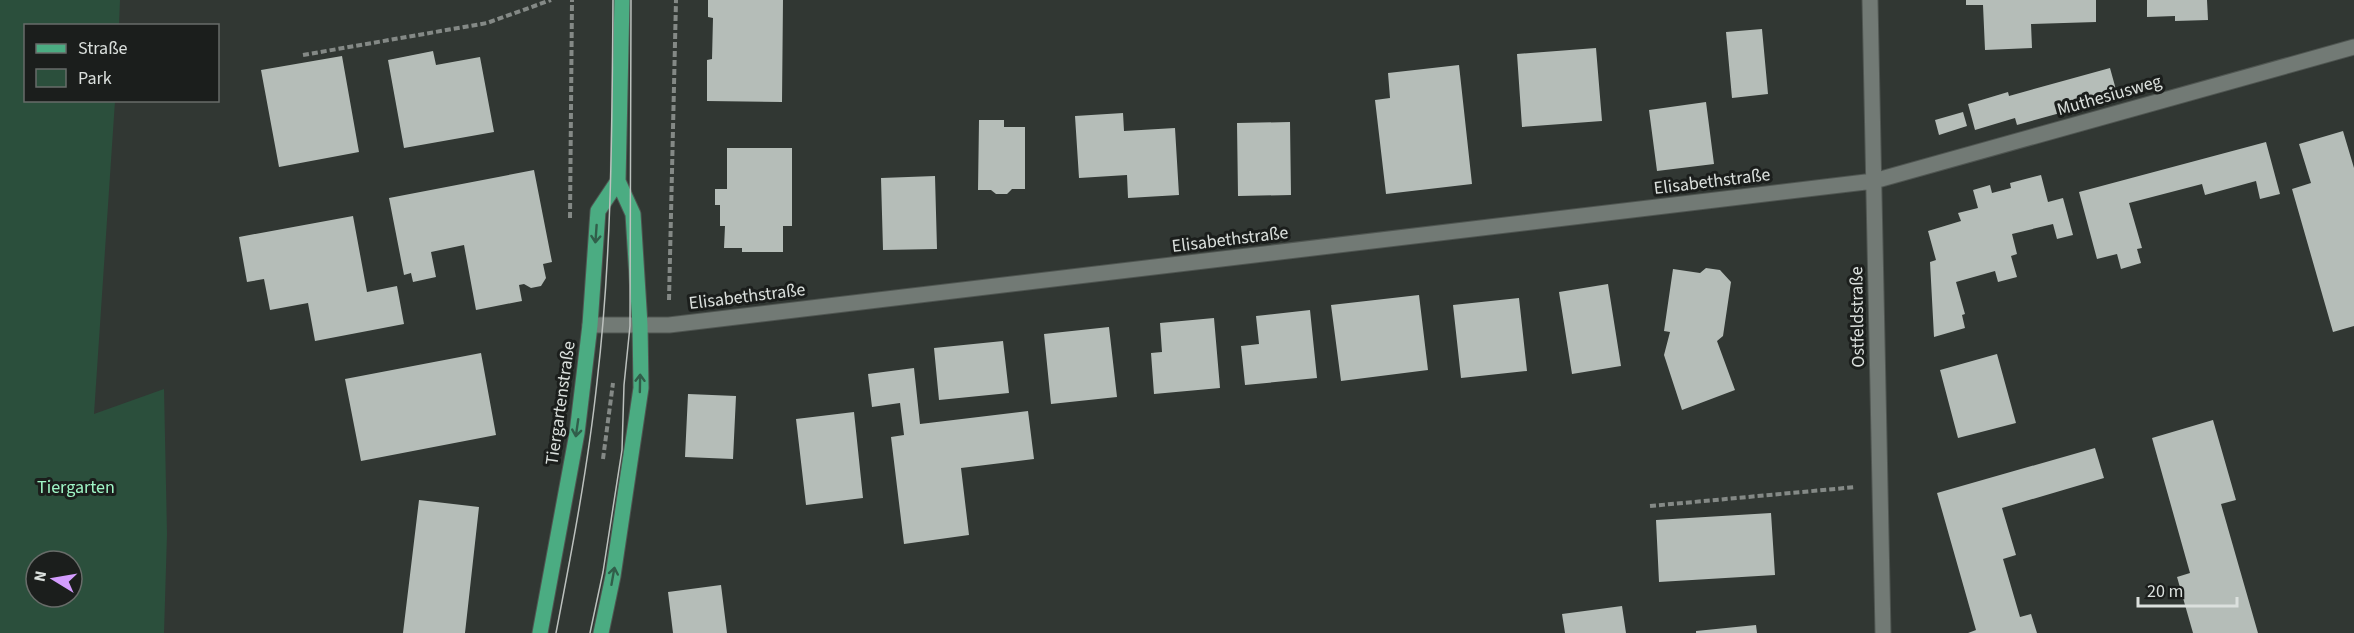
<svg xmlns="http://www.w3.org/2000/svg" width="2354" height="633" font-family="'Source Sans 3',sans-serif">
  <style>
    .green { fill: #2b4f3c; fill-rule: evenodd }
    .building { fill: #b5bdb8 }
    .lines { fill: none; stroke-linecap: round; stroke-linejoin: round }
    .minor-casing { stroke: #4f5551; stroke-width: 17 }
    .major-casing { stroke: #4f5551; stroke-width: 17 }
    .path { stroke: #848986; stroke-width: 4; stroke-dasharray: 6 3; stroke-linecap: butt }
    .minor { stroke: #727a75; stroke-width: 15 }
    .major { stroke: #4bac82; stroke-width: 15 }
    .tram { stroke: #bcc1be; stroke-width: 1.5 }
    .oneway { stroke: #315e4a }
    .labels { text-anchor: middle; stroke-width: 6; stroke-linejoin: round; paint-order: stroke }
    .street-label { font-size: 18px; fill: #dbe0dd; stroke: #1b1e1c }
    .park-label { font-size: 18px; fill: #a0f7c7; stroke: #1b1e1c }
  </style>
  <rect width="100%" height="100%" fill="#313733"/>
  <path class="green" d="M 0,0 L 120,0 L 119,25 L 26,26 L 26,100 L 115,101 L 94,414 L 164,389 L 167,534 L 164,633 L 0,633 ZM 36,561 L 72,561 L 72,597 L 36,597 Z"/>
  <path class="building" d="M 708,0 L 783,0 L 782,102 L 707,101 L 707,60 L 712,59 L 713,18 L 708,17 Z
    M 1966,0 L 2096,0 L 2096,22 L 2031,24 L 2032,48 L 1985,50 L 1983,5 L 1966,5 Z
    M 2147,0 L 2207,0 L 2208,20 L 2175,21 L 2175,16 L 2147,17 Z
    M 1762,29 L 1768,94 L 1732,98 L 1726,32 Z
    M 1596,48 L 1602,121 L 1522,127 L 1517,54 Z
    M 433,51 L 436,65 L 480,57 L 494,132 L 404,148 L 388,60 Z
    M 342,56 L 359,152 L 279,167 L 261,70 Z
    M 1459,65 L 1472,184 L 1386,194 L 1375,100 L 1390,98 L 1388,73 Z
    M 2110,68 L 2118,97 L 2017,125 L 2015,118 L 1975,130 L 1968,104 L 2008,92 L 2009,96 Z
    M 1706,102 L 1714,164 L 1657,171 L 1649,110 Z
    M 1963,112 L 1967,126 L 1939,135 L 1935,120 Z
    M 1123,113 L 1124,131 L 1175,128 L 1179,195 L 1128,198 L 1127,175 L 1079,178 L 1075,116 Z
    M 979,120 L 1004,120 L 1004,127 L 1025,127 L 1025,189 L 1012,189 L 1007,194 L 996,194 L 991,190 L 978,190 Z
    M 1290,122 L 1291,195 L 1238,196 L 1237,123 Z
    M 2343,131 L 2354,168 L 2354,326 L 2333,332 L 2292,189 L 2311,183 L 2299,144 Z
    M 2266,142 L 2280,194 L 2260,199 L 2256,181 L 2205,195 L 2202,184 L 2129,203 L 2142,248 L 2137,249 L 2141,263 L 2121,269 L 2117,254 L 2097,259 L 2079,192 Z
    M 727,148 L 792,148 L 792,226 L 783,226 L 783,252 L 742,252 L 742,248 L 724,248 L 725,226 L 720,226 L 720,205 L 715,205 L 715,189 L 727,189 Z
    M 534,170 L 552,262 L 543,264 L 546,278 L 541,286 L 531,288 L 524,284 L 519,285 L 522,301 L 476,310 L 464,245 L 431,252 L 436,277 L 413,282 L 411,273 L 404,275 L 389,198 Z
    M 2041,175 L 2048,202 L 2063,198 L 2073,235 L 2057,239 L 2053,224 L 2012,234 L 2017,254 L 2011,256 L 2017,277 L 1998,282 L 1995,271 L 1956,282 L 1965,314 L 1962,315 L 1965,328 L 1934,337 L 1930,262 L 1936,260 L 1928,231 L 1961,221 L 1958,213 L 1978,208 L 1973,190 L 1990,185 L 1992,193 L 2011,188 L 2010,183 Z
    M 935,176 L 937,249 L 883,250 L 881,178 Z
    M 353,216 L 367,292 L 397,286 L 404,324 L 315,341 L 308,303 L 270,310 L 264,279 L 247,282 L 239,237 Z
    M 1706,268 L 1720,270 L 1731,282 L 1723,336 L 1717,341 L 1735,390 L 1682,410 L 1664,355 L 1670,332 L 1664,331 L 1673,269 L 1700,273 Z
    M 1608,284 L 1621,366 L 1572,374 L 1559,292 Z
    M 1419,295 L 1428,370 L 1341,381 L 1331,305 Z
    M 1519,298 L 1527,371 L 1461,378 L 1453,305 Z
    M 1310,310 L 1317,378 L 1245,385 L 1241,346 L 1259,344 L 1256,316 Z
    M 1214,318 L 1220,388 L 1154,394 L 1151,353 L 1162,352 L 1160,323 Z
    M 1109,327 L 1117,397 L 1051,404 L 1044,334 Z
    M 1003,341 L 1009,393 L 939,400 L 934,348 Z
    M 481,353 L 496,435 L 361,461 L 345,379 Z
    M 1997,354 L 2016,423 L 1958,438 L 1940,370 Z
    M 914,368 L 920,424 L 1028,411 L 1034,459 L 961,468 L 969,535 L 904,544 L 891,437 L 904,435 L 900,403 L 872,407 L 868,374 Z
    M 688,394 L 736,396 L 733,459 L 685,457 Z
    M 854,412 L 863,498 L 806,505 L 796,419 Z
    M 2213,420 L 2236,500 L 2221,504 L 2258,633 L 2193,633 L 2177,577 L 2190,573 L 2152,438 Z
    M 2095,448 L 2104,478 L 2002,508 L 2016,555 L 2003,559 L 2020,617 L 2031,614 L 2037,633 L 1968,633 L 1976,630 L 1937,493 Z
    M 419,500 L 479,507 L 465,633 L 403,633 Z
    M 1771,513 L 1775,575 L 1659,582 L 1656,520 Z
    M 721,585 L 727,633 L 673,633 L 668,592 Z
    M 1622,606 L 1626,633 L 1565,633 L 1562,614 Z
    M 1756,625 L 1757,633 L 1696,633 L 1696,631 Z"/>
  <g class="lines">
    <defs>
      <path id="minor" d="M 1870,0 L 1883,633
        M 590,325 L 669,325 L 1874,181 L 2354,47"/>
      <path id="major" d="M 540,633 L 577,433 L 590,325 L 598,211 L 618,181
        M 601,633 L 613,576 L 641,388 L 640,325 L 633,214 L 618,181 L 622,0"/>
    </defs>
    <use href="#minor" class="minor-casing"/>
    <use href="#major" class="major-casing"/>
    <path class="path" d="M 303,55 L 487,23 L 551,0
      M 570,218 L 572,0
      M 669,300 L 676,0
      M 603,459 L 613,383
      M 1650,506 L 1856,487"/>
    <use href="#minor" class="minor"/>
    <use href="#major" class="major"/>
    <path class="tram" d="M 556,633 C 572,550 588,466 597,382 C 612,255 612,127 613,0
      M 590,633 L 603,572 L 622,450 L 624,385 L 630,326 L 631,0"/>
  </g>
  <defs><path id="oneway-shaft" d="M-6 0H5M1.5-3L5.5 0L1.5 3" fill="none" stroke-width="1.6" stroke-linecap="round" stroke-linejoin="round" transform="scale(1.5)"/></defs>
  <g class="oneway">
    <use href="#oneway-shaft" transform="translate(596 234) rotate(94)"/>
    <use href="#oneway-shaft" transform="translate(640 383) rotate(-89)"/>
    <use href="#oneway-shaft" transform="translate(577 428) rotate(98)"/>
    <use href="#oneway-shaft" transform="translate(613 576) rotate(-80)"/>
  </g>
  <g class="labels">
    <g class="street-label">
      <text transform="translate(2109 95) rotate(-16)" y="6">Muthesiusweg</text>
      <text transform="translate(1712 181) rotate(-7)" y="6">Elisabethstraße</text>
      <text transform="translate(1230 239) rotate(-7)" y="6">Elisabethstraße</text>
      <text transform="translate(747 296) rotate(-7)" y="6">Elisabethstraße</text>
      <text transform="translate(1857 317) rotate(-91)" y="6">Ostfeldstraße</text>
      <text transform="translate(560 403) rotate(-82)" y="6">Tiergartenstraße</text>
    </g>
    <g class="park-label">
      <text x="76" y="493">Tiergarten</text>
    </g>
  </g>
  <rect x="24" y="24" width="195" height="78" fill="#1b1e1c" stroke="#686c69" stroke-width="1.5"/>
  <rect x="36" y="44" width="30" height="9" fill="#4bac82" stroke="#686c69" stroke-width="1.5"/>
  <text x="78" y="54" font-size="18" fill="#dbe0dd">Straße</text>
  <rect x="36" y="69" width="30" height="18" fill="#2b4f3c" stroke="#686c69" stroke-width="1.5"/>
  <text x="78" y="84" font-size="18" fill="#dbe0dd">Park</text>
  <g transform="translate(54 579) rotate(281)"><circle r="28" fill="#1b1e1c" stroke="#686c69" stroke-width="1.5"/>
  <path d="M0-4.5L10 22L0 15L-10 22Z" fill="#d39cfd"/>
  <text y="-9" font-size="16" font-weight="bold" text-anchor="middle" fill="#dbe0dd">N</text>
  </g>
  <path d="M2138 597v9h99v-9" fill="none" stroke="#dbe0dd" stroke-width="3"/>
  <text x="2147" y="597" font-size="18" fill="#dbe0dd" stroke="#1b1e1c" stroke-width="4.5" paint-order="stroke">20 m</text>
</svg>
